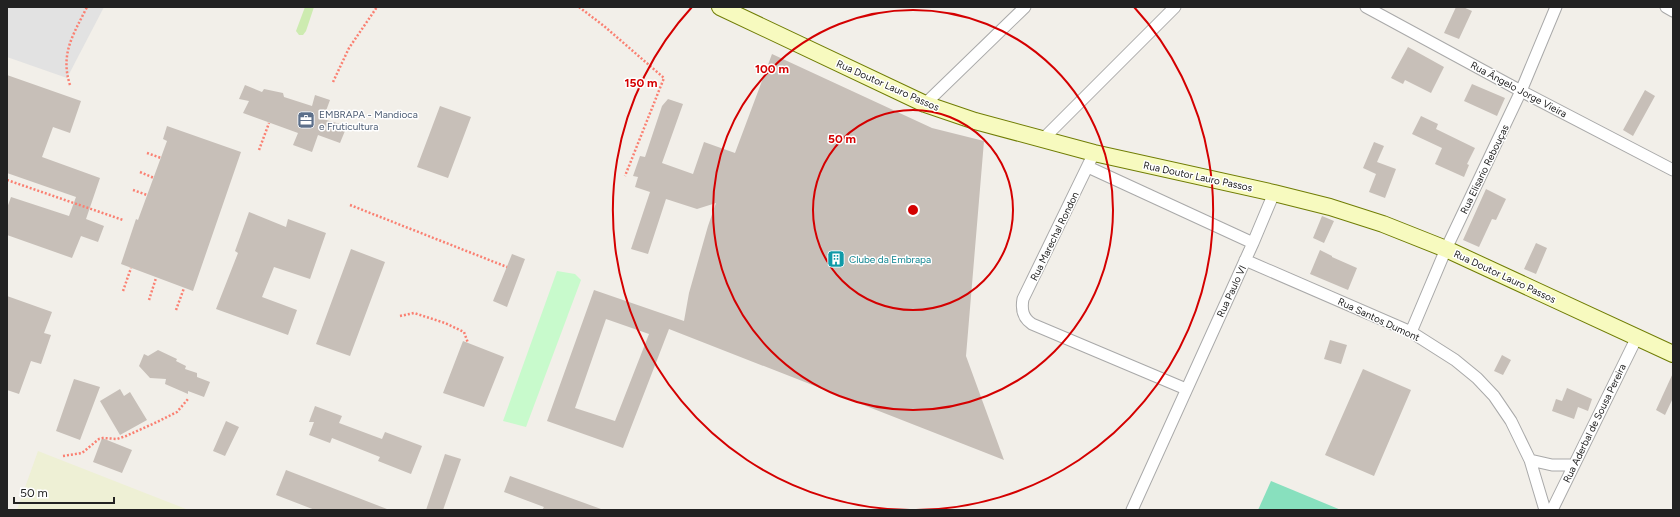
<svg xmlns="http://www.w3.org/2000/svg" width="1680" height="517" font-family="Figtree,sans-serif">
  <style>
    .farmland { fill: #eef0d5 }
    .grass { fill: #cdebb0 }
    .park { fill: #c8facc }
    .pitch { fill: #88e0be }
    .parking { fill: #e2e2e2 }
    .building { fill: #c7bfb8; fill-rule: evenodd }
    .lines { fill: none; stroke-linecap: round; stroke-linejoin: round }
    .street-casing { stroke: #a9a9a9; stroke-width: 13 }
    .secondary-casing { stroke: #707d05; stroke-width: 18 }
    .path { stroke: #fa8072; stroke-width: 2.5; stroke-dasharray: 2 2; stroke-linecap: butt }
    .street { stroke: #fff; stroke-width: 11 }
    .secondary { stroke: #f7fabf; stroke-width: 16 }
    .ring { fill: none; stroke: #d40000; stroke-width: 2 }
    .labels { text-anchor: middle; stroke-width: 3; stroke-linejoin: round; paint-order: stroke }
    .street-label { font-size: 10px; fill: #222; stroke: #fff }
    .service-label { font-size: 10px; fill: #4e5e75; stroke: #fff; text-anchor: start }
    .culture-label { font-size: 10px; fill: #0d838f; stroke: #fff; text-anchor: start }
    .centre { fill: #d40000; stroke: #fff; stroke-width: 2 }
    .ring-label { font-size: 12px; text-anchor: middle; font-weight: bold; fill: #d40000; stroke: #fff; stroke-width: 3; stroke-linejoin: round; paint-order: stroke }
  </style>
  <rect width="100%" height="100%" fill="#f2efe9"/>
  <path class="farmland" d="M 38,451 L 186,509 L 188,510 L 17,510 Z"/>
  <path class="grass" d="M 305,7 L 314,7 L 306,31 L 303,35 L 299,35 L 296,31 Z"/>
  <path class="park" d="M 557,271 L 575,274 L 581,280 L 526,427 L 503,421 Z"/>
  <path class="pitch" d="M 1271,481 L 1341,510 L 1258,510 Z"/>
  <path class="parking" d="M 7,7 L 104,7 L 67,78 L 7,57 Z"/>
  <path class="building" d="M 1456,7 L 1463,7 L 1472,11 L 1459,39 L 1444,33 Z
    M 1408,47 L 1444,67 L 1431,93 L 1405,80 L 1403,84 L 1391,78 Z
    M 772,54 L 932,128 L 984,141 L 966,356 L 1004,460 L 669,329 L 623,448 L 547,421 L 594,290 L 684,321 L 689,293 L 708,226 L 716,203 L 697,209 L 666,199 L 648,254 L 631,249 L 650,192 L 635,187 L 638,177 L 633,176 L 640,156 L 645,157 L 662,106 L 668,99 L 683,104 L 662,163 L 693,174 L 704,142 L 735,153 ZM 606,319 L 649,334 L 615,421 L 575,408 Z
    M 7,75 L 81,101 L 70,133 L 53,127 L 42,157 L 100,178 L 86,219 L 104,226 L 98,242 L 81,236 L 72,258 L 7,235 L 7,208 L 11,197 L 69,216 L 76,197 L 7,173 Z
    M 1472,84 L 1505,98 L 1497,116 L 1464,101 Z
    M 245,85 L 262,92 L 264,89 L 283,93 L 284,97 L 312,106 L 315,95 L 330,100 L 323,119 L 347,126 L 340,143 L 318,135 L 312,152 L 293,145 L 298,133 L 243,113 L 249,101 L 239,99 Z
    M 1645,90 L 1655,96 L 1633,136 L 1623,130 Z
    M 440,106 L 471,117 L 448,178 L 417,167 Z
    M 1421,116 L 1438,124 L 1436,129 L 1475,148 L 1467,164 L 1469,165 L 1464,177 L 1435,164 L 1442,148 L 1412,134 Z
    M 167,126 L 241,152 L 193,291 L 121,264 L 136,219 L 138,220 L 167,141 L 163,139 Z
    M 1374,142 L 1384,146 L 1377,162 L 1396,169 L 1385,198 L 1369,192 L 1376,174 L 1363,168 Z
    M 1486,189 L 1506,199 L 1496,220 L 1492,219 L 1479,247 L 1463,240 Z
    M 249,212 L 286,227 L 288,219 L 326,233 L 310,279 L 274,267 L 262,297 L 297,310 L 288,335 L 216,309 L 238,253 L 235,251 Z
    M 1322,216 L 1334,221 L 1324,243 L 1313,238 Z
    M 1536,243 L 1547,248 L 1536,274 L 1524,269 Z
    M 351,249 L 385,262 L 350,356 L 316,344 Z
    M 1320,250 L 1332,256 L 1332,257 L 1357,268 L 1348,290 L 1310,274 Z
    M 512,254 L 525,259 L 507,307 L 493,301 Z
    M 7,296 L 52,312 L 44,333 L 51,335 L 41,364 L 31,361 L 19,394 L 7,390 Z
    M 1330,340 L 1347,345 L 1341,364 L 1324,359 Z
    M 463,341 L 504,357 L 484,407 L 443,393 Z
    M 158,350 L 177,359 L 176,361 L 186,366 L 185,369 L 197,373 L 197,377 L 210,382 L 204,397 L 188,391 L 188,394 L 165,384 L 166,379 L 150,378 L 139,366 L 144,354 L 148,356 Z
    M 1502,355 L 1511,360 L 1503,375 L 1494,371 Z
    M 1363,369 L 1411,390 L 1374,476 L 1325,455 Z
    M 1673,373 L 1673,398 L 1665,415 L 1656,410 Z
    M 74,379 L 100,387 L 80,440 L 56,431 Z
    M 1567,388 L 1592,399 L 1588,411 L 1578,407 L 1574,419 L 1552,411 L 1556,399 L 1562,401 Z
    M 120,389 L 124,396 L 130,392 L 147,420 L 120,435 L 100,401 Z
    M 315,406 L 342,416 L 339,423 L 382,439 L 385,432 L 422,446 L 411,474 L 378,461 L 380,457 L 332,438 L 330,443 L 309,435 L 314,422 L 309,422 Z
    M 226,421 L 239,427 L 225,456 L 213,451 Z
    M 102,438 L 132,450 L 122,473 L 93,462 Z
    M 445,454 L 461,459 L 443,510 L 426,510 Z
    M 286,470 L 387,509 L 387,510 L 315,510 L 276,495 Z
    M 510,476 L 601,509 L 601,510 L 542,510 L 544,507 L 504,492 Z"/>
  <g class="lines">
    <defs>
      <path id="street" d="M 1366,7 L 1521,91 L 1673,170
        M 1666,7 L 1673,11
        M 925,104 L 1025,7
        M 1042,140 L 1175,7
        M 1094,153 L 1023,299 C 1021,310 1023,318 1032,324 L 1186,389
        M 1088,167 L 1253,243
        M 1245,260 L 1411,332 L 1455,360 L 1477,378 L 1494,396 L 1511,421 L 1530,460 L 1545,510
        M 1411,332 L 1446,249 L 1521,91 L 1556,7
        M 1530,460 L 1552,465 L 1574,465
        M 1132,510 L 1253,243 L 1274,193
        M 1552,510 L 1637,337"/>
      <path id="secondary" d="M 720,7 L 925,104 L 975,121 L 1094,153 L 1274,193 L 1330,207 L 1383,224 L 1446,249 L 1673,354"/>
    </defs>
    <use href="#street" class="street-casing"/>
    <use href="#secondary" class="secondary-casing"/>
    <path class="path" d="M 579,7 L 604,26 L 664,78 L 625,176
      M 333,82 L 349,48 L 377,7
      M 70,85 C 60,54 73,35 87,7
      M 259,150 L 269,123
      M 147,153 L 161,158
      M 140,172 L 154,178
      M 7,180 L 123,220
      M 133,190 L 147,195
      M 350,205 L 507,267
      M 123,291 L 131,268
      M 149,300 L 156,278
      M 176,310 L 184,288
      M 400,316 L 414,313 L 445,323 L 464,332 L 468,343
      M 63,456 L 82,453 L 99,439 L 103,438 L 117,439 L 126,436 L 157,422 L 177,412 L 188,399"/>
    <use href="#street" class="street"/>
    <use href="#secondary" class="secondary"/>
  </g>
  <g class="ring">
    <circle cx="913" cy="210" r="100"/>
    <circle cx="913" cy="210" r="200"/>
    <path d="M910 510A300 300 0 0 1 692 7M1134 7A300 300 0 0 1 916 510"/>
  </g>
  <defs>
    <symbol id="office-square" viewBox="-11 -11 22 22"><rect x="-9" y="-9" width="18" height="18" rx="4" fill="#5c6f8a" stroke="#fff"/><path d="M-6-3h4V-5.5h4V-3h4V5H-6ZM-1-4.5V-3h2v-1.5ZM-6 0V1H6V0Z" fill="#fff"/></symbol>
    <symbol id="building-square" viewBox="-11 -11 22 22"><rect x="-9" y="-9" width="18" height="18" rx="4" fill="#0f9aa8" stroke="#fff"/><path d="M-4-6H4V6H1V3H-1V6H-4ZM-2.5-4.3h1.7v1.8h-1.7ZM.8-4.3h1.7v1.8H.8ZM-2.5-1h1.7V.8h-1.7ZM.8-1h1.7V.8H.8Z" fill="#fff"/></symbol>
  </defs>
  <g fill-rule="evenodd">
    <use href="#office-square" x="296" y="110" width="20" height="20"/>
    <use href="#building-square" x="826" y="249" width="20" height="20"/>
  </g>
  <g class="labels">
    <g class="street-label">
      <text transform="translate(888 85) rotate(24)" y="4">Rua Doutor Lauro Passos</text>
      <text transform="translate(1519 89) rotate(28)" y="4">Rua Ângelo Jorge Vieira</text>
      <text transform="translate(1484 169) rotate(-64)" y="4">Rua Elisario Rebouças</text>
      <text transform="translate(1198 176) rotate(12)" y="4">Rua Doutor Lauro Passos</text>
      <text transform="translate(1054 236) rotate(-64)" y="4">Rua Marechal Rondon</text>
      <text transform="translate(1505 276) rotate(25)" y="4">Rua Doutor Lauro Passos</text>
      <text transform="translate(1231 291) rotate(-65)" y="4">Rua Paulo VI</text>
      <text transform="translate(1379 319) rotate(25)" y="4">Rua Santos Dumont</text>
      <text transform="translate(1594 423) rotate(-64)" y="4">Rua Aderbal de Sousa Pereira</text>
    </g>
    <g class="service-label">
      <text x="319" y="118">EMBRAPA - Mandioca<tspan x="319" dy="12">e Fruticultura</tspan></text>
    </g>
    <g class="culture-label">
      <text x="849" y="263">Clube da Embrapa</text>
    </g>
  </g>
  <circle cx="913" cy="210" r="6" class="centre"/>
  <g class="ring-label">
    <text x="772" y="73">100 m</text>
    <text x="641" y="87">150 m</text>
    <text x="842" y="143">50 m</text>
  </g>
  <rect width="1680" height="517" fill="none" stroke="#222222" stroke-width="16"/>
  <path d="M14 497v6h100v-6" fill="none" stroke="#222222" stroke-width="2"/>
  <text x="20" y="497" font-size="12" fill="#222222" stroke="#ffffff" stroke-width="3" paint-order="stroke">50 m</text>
</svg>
